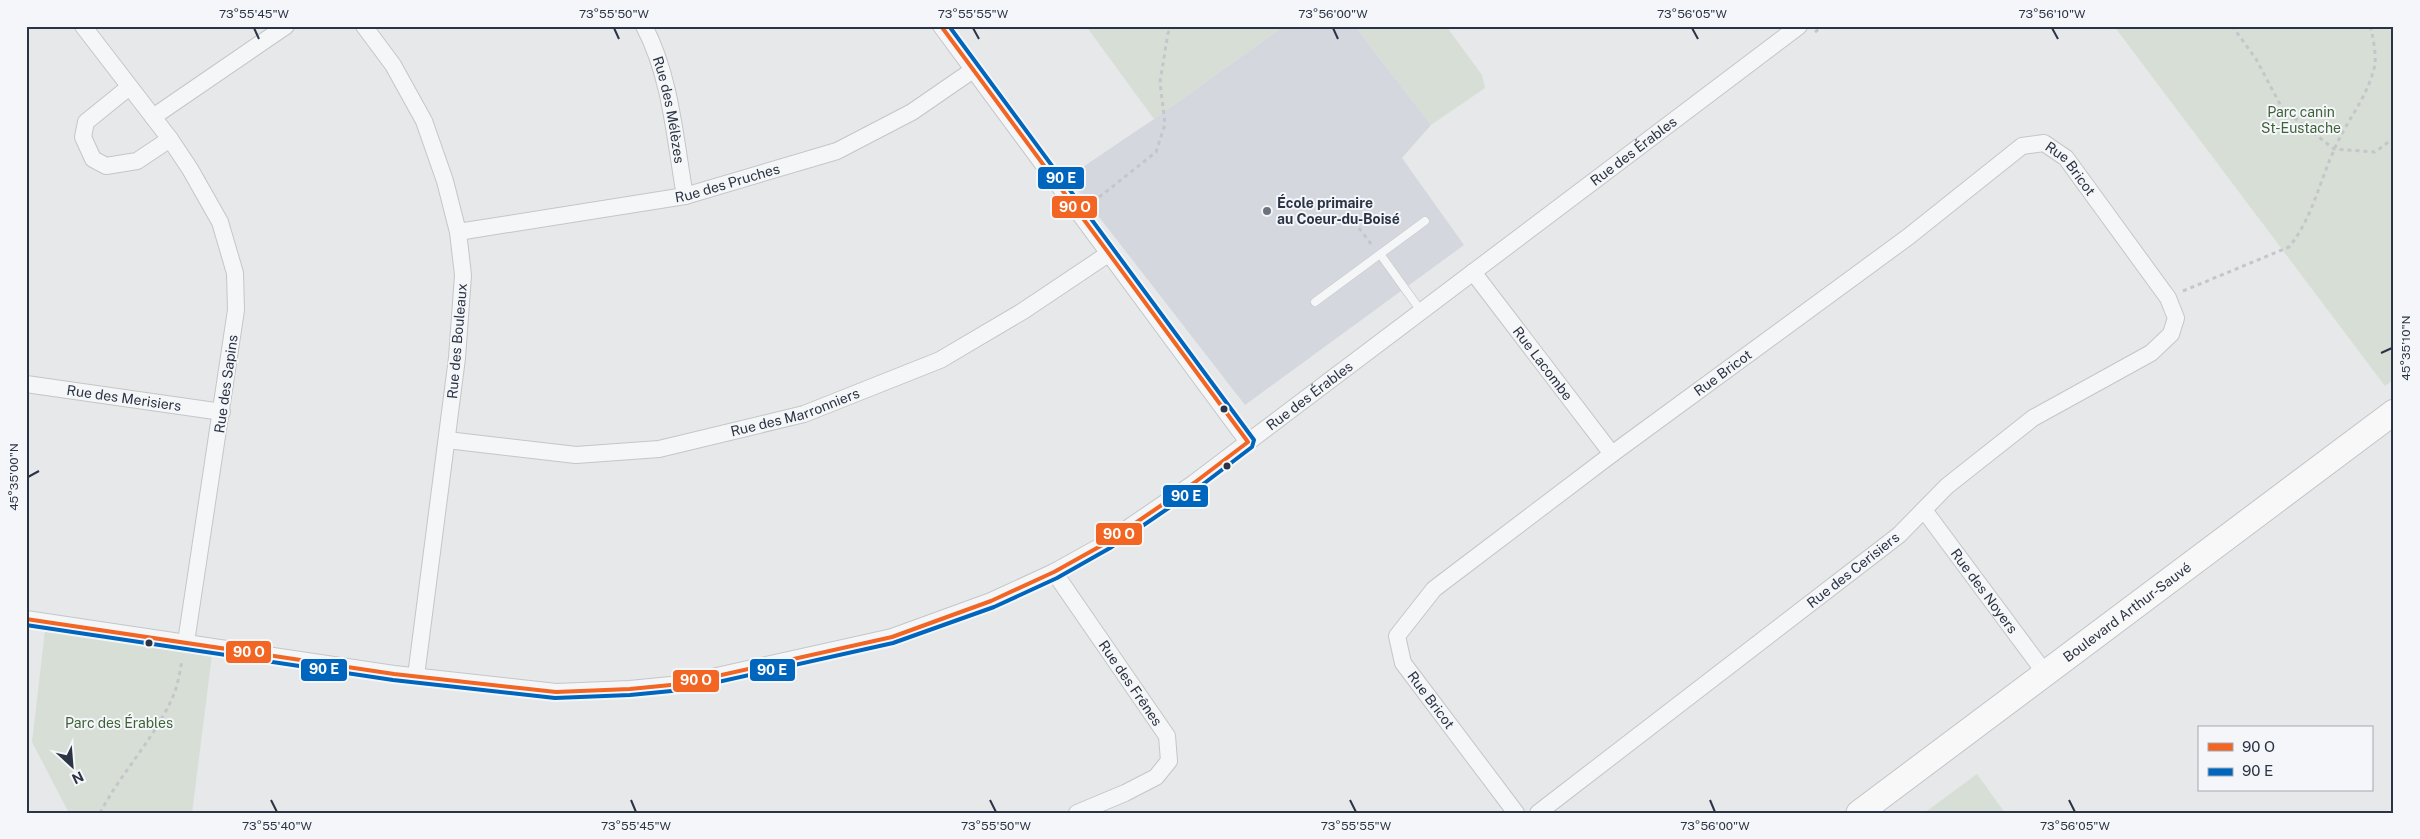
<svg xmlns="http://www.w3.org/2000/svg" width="2420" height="839" font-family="'Public Sans',sans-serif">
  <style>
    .built { fill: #d4d7dd }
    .green { fill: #d6ded6 }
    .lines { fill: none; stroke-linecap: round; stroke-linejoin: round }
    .service-casing { stroke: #c4c6c8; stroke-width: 9 }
    .minor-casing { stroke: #c4c6c8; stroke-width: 18 }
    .primary-casing { stroke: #c2c5c8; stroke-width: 27 }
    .path { stroke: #c5c6ca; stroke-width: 3; stroke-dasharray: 4 4; stroke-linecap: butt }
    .service { stroke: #f5f6f7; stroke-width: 8 }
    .minor { stroke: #f5f6f7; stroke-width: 16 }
    .primary { stroke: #f8f8f8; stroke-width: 25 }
    .bus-1-casing { stroke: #f4f6f9; stroke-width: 8 }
    .bus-2-casing { stroke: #f4f6f9; stroke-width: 8 }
    .bus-1 { stroke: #f26522; stroke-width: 4 }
    .bus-2 { stroke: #0065bd; stroke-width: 4 }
    .ticks { fill: none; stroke: #2b3445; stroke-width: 2 }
    .poi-dot { fill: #6c737f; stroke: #f4f6f9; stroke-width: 2 }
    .bus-dot { fill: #2b3445; stroke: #f4f6f9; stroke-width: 2 }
    .labels { text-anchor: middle; stroke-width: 4; stroke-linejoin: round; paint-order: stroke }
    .street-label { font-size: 14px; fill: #2b3445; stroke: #f4f6f9 }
    .park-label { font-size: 14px; fill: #3f6138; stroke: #f4f6f9 }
    .poi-label { font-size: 14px; font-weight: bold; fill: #2b3445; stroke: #f4f6f9; text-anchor: start }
    .line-badge { stroke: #f4f6f9; stroke-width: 2 }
    .badge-label { font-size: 14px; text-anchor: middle; font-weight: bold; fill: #fff }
    .neatline { fill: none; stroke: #2b3445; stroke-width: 2 }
    .ticks-label { font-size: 12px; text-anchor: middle; fill: #2b3445 }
  </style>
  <rect width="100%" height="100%" fill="#e6e8ea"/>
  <path class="built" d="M 1284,26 L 1355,26 L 1431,125 L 1402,158 L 1464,245 L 1245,405 L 1068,177 L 1154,119 Z"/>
  <path class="green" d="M 1086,26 L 1284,26 L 1154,119 Z
    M 1355,26 L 1446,26 L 1482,75 L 1485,88 L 1431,125 Z
    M 2114,26 L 2387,26 L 2394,35 L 2394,379 L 2385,386 Z
    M 46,622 L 213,647 L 192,813 L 69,813 L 32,742 Z
    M 1977,774 L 2005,813 L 1924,813 Z"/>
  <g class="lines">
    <defs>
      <path id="service" d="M 1380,254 L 1421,311
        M 1315,302 L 1425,221"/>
      <g id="minor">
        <path d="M 83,26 L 170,139 L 190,169 L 220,222 L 235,273 L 236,310 L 186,642"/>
        <path d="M 364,26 L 393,65 L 424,121 L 445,181 L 458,232 L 463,275 L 457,358 L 416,676"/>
        <path id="s1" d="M 644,26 C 671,77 675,140 685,196"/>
        <path d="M 941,26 L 1248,442"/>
        <path d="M 128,88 L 86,122 L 83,137 L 93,159 L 106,166 L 137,161 L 170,139"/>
        <path d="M 153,117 L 286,26"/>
        <path id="s2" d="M 458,232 L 685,196 L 837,151 L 912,112 L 973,70"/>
        <path id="s3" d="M 1473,272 L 1612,454"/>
        <path id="s4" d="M 26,384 L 222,412"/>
        <path id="s5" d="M 447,440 L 576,455 L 659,449 L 804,414 L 940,360 L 1023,311 L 1108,254"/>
        <path id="s6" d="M 1924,510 L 2045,673"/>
        <path id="s7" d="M 1054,572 L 1167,736 L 1169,761 L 1156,777 L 1125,793 L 1077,813"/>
        <path id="s8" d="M 26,619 L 394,674 L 556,692 L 630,689 L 681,684 L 892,637 L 991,601 L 1054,572 L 1106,543 L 1194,483 L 1799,26"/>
        <path id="s9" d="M 1516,813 L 1403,663 L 1397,636 L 1434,589 L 1612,454 L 1908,237 L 2022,146 L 2044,143 L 2066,158 L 2168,298 L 2176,318 L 2171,334 L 2151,353 L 2033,418 L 1947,486 L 1899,535 L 1538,813"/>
      </g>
      <g id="primary">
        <path id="s10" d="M 1859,813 L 2394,412"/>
      </g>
    </defs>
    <use href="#service" class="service-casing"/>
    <use href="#minor" class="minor-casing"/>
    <use href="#primary" class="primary-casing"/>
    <path class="path" d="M 2232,26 L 2256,59 L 2282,108 L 2334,149 L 2375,152 L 2394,138
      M 1815,32 L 1823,26
      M 1093,202 L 1156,152 L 1165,124 L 1160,82 L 1168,33 L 1172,26
      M 1359,228 L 1371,244
      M 2183,291 L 2289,247 C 2312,219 2319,183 2334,150 C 2346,121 2369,96 2375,64 C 2376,54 2373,35 2370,26
      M 100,813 C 122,771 156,737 174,694 C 178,684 180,671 182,660"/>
    <use href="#service" class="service"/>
    <use href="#minor" class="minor"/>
    <use href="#primary" class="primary"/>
    <defs>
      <path id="bus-1" d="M 26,619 L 394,674 L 556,692 L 630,689 L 681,684 L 892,637 L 991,601 L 1054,572 L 1106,543 L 1194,483 L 1248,442 L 941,26"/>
      <path id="bus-2" d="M 26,625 L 393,680 L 555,698 L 630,695 L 682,690 L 893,643 L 994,607 L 1057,578 L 1110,548 L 1198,488 L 1252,447 L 1254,440 L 949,26"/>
    </defs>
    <use href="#bus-1" class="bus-1-casing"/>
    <use href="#bus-2" class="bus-2-casing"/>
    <use href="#bus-1" class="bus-1"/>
    <use href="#bus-2" class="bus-2"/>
  </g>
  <path class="ticks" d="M 254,28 L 259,39M 614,28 L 619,39M 973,28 L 979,39M 1333,28 L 1338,39M 1692,28 L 1698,39M 2052,28 L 2058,39M 2381,353 L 2392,348M 28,477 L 39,471M 271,800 L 277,812M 631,800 L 636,812M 990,800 L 996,812M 1350,800 L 1356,812M 1710,800 L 1715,812M 2069,800 L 2075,812"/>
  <circle class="poi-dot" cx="1267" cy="211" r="5"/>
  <g class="bus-dot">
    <circle cx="1224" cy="409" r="4.5"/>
    <circle cx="1227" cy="466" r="4.5"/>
    <circle cx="149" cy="643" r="4.5"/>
  </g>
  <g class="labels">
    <g class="street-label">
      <text dy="5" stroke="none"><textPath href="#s1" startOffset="88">Rue des Mélèzes</textPath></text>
      <text dy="5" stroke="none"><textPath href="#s8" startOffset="1768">Rue des Érables</textPath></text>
      <text dy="5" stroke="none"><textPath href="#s9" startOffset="1071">Rue Bricot</textPath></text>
      <text dy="5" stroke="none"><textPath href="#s2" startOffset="274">Rue des Pruches</textPath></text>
      <text transform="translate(457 341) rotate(-85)" y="5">Rue des Bouleaux</text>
      <text dy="5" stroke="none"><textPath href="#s3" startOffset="115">Rue Lacombe</textPath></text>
      <text dy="5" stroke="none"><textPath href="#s9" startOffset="636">Rue Bricot</textPath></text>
      <text transform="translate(226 384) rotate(-82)" y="5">Rue des Sapins</text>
      <text dy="5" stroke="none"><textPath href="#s8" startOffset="1362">Rue des Érables</textPath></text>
      <text dy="5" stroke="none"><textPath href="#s4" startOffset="99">Rue des Merisiers</textPath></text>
      <text dy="5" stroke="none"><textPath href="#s5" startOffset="354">Rue des Marronniers</textPath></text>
      <text transform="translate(1853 570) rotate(-38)" y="5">Rue des Cerisiers</text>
      <text dy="5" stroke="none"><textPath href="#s6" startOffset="101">Rue des Noyers</textPath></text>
      <text dy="5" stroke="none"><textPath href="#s10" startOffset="335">Boulevard Arthur-Sauvé</textPath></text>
      <text dy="5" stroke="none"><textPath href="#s7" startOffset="135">Rue des Frênes</textPath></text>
      <text transform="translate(1431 700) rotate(53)" y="5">Rue Bricot</text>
    </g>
    <g class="park-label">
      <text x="2301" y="117">Parc canin<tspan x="2301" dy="16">St-Eustache</tspan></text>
      <text x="119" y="728">Parc des Érables</text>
    </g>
    <g class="poi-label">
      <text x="1277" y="208">École primaire<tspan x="1277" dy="16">au Coeur‑du‑Boisé</tspan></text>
    </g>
  </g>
  <g class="line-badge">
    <rect x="1037" y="166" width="48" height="24" rx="5" fill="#0065bd"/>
    <rect x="1051" y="195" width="47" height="24" rx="5" fill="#f26522"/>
    <rect x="1162" y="484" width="47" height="24" rx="5" fill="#0065bd"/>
    <rect x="1095" y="522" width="48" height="24" rx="5" fill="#f26522"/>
    <rect x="225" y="640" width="47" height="24" rx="5" fill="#f26522"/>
    <rect x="300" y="658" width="48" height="24" rx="5" fill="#0065bd"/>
    <rect x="749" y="658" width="47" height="24" rx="5" fill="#0065bd"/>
    <rect x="672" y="669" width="48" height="24" rx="5" fill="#f26522"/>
  </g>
  <g class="badge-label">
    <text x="1061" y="183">90 E</text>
    <text x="1075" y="212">90 O</text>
    <text x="1186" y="501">90 E</text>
    <text x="1119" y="539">90 O</text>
    <text x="249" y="657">90 O</text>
    <text x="324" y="674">90 E</text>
    <text x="772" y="675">90 E</text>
    <text x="696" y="685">90 O</text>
  </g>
  <rect width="2420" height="839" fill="none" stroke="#f4f6f9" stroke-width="55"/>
  <rect x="2198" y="726" width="175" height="65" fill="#f4f6f9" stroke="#a4a8b1"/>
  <rect x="2208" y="743" width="25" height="8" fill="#f26522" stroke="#a4a8b1"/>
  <text x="2242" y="752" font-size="15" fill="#2b3445">90 O</text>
  <rect x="2208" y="768" width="25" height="8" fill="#0065bd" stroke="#a4a8b1"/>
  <text x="2242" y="776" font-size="15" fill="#2b3445">90 E</text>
  <g transform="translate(72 766) rotate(154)" stroke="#f4f6f9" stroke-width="4" paint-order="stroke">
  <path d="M0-4L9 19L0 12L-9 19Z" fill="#2b3445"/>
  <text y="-8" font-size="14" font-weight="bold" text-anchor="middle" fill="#2b3445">N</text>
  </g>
  <rect x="28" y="28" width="2364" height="784" class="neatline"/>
  <g class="ticks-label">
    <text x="254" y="18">73°55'45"W</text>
    <text x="614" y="18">73°55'50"W</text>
    <text x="973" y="18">73°55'55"W</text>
    <text x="1333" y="18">73°56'00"W</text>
    <text x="1692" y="18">73°56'05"W</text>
    <text x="2052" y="18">73°56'10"W</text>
    <text transform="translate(2406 348) rotate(-90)" y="4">45°35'10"N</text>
    <text transform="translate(14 477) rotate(-90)" y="4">45°35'00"N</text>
    <text x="277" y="830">73°55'40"W</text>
    <text x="636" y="830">73°55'45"W</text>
    <text x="996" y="830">73°55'50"W</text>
    <text x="1356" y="830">73°55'55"W</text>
    <text x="1715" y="830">73°56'00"W</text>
    <text x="2075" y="830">73°56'05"W</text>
  </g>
</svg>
